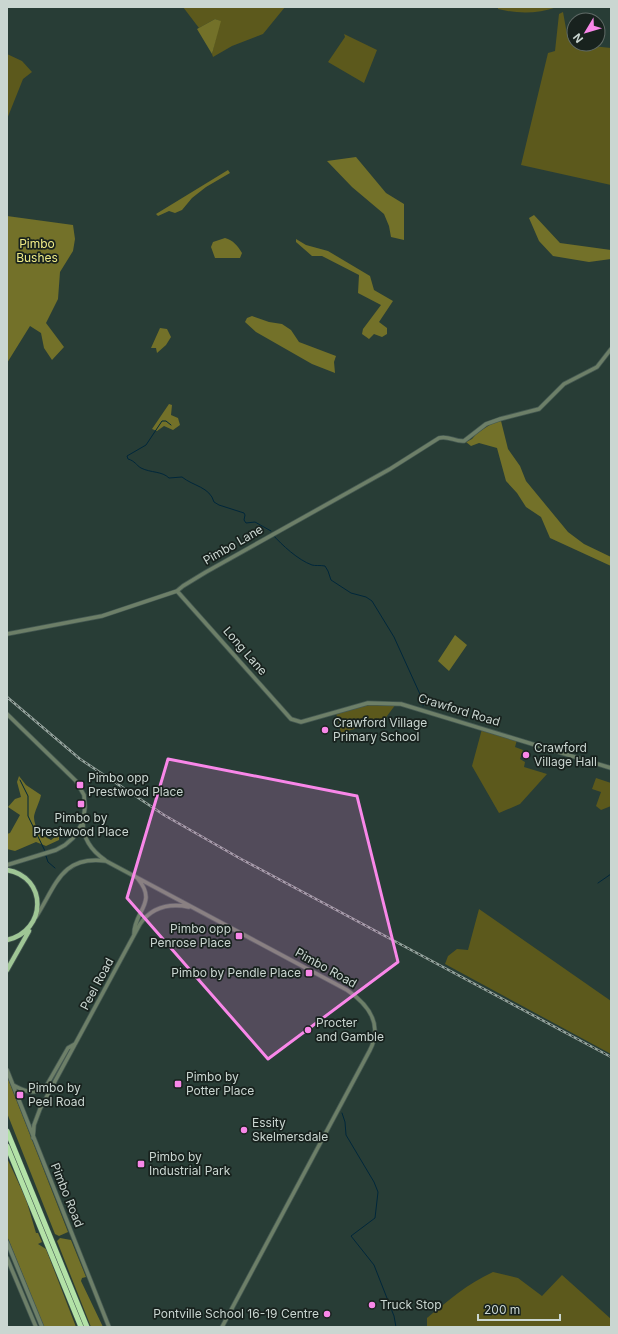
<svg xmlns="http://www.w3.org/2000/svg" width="618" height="1334" font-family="Inter,sans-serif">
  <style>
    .green { fill: #5c591c }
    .forest { fill: #737129 }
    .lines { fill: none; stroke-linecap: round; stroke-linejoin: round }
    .stream { stroke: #00273b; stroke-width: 1 }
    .minor-casing { stroke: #455952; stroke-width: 5 }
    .major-casing { stroke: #455952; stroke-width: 6 }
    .highway-casing { stroke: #455952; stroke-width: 6 }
    .minor { stroke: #6d7f68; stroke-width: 3.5 }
    .major { stroke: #9fc695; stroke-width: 4.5 }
    .highway { stroke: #b3e2a7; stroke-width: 5 }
    .rail-casing { stroke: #94a39d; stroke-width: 2.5 }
    .rail { stroke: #18221e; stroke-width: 1; stroke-dasharray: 3; stroke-linecap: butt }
    .marked { fill: #f987e9; fill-opacity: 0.2; stroke: #f987e9; stroke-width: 3; stroke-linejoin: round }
    .poi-dot { fill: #f987e9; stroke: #18221e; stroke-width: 1.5 }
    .labels { text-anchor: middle; stroke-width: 3.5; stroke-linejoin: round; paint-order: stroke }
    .park-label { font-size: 12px; fill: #eeea86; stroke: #18221e }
    .street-label { font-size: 12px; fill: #cad6d1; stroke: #18221e }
    .poi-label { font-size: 12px; fill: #cad6d1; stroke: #18221e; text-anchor: start }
  </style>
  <rect width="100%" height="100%" fill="#283d36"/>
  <path class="green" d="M 183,7 L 285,7 L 263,34 L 232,46 L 213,57 L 212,54 L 220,21 L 215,19 L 199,28 Z
    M 498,7 L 557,7 C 537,14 518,14 498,9 Z
    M 563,12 L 567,34 L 574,40 L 574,44 L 611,48 L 611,185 L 521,165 L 548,53 L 555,51 L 559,14 Z
    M 344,34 L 377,50 L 364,83 L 328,62 L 345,37 Z
    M 7,54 L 22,61 L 32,72 L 23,79 L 7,119 Z
    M 396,704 L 384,720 L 341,733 L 336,713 L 369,705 Z
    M 482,729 L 517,740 L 515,747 L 523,750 L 520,759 L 525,762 L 524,767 L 547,774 L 520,804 L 499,813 L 472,766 Z
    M 596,778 L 611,783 L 611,806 L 601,810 L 596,806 L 601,792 L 592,789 Z
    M 479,909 L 611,1001 L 611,1054 L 445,964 L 448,956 L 457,949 L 468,950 Z
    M 493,1272 L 518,1278 L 542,1296 L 562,1275 L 611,1319 L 611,1327 L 427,1327 L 427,1318 C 449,1300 467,1284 493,1272 Z"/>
  <path class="forest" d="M 215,19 L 221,21 L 212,54 L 197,29 Z
    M 356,157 L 386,193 L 404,204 L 404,240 L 391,237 L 389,226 L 384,214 L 352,187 L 327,161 Z
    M 228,170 L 230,173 L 206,187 L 192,198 L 182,210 L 175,213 L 169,211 L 158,216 L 156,214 Z
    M 534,215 L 560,243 L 611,250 L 611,259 L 589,262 L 553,256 L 539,241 L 529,218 Z
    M 7,216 L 73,225 L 75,239 L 73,251 L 60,272 L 58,299 L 46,323 L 64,347 L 52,360 L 44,348 L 41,333 L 30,326 L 7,363 Z
    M 225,238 C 233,240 238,246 242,253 L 240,258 L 215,258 L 211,247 L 213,242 Z
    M 296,239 L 306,245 L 328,251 L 370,276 L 374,290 L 393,301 L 379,322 L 387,328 L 387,334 L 382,337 L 374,334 L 369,339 L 362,334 L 363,329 L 381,305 L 358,293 L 359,275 L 322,256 L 312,256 L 296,242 Z
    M 252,316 L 269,322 L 282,324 L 291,330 L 299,342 L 336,356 L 334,362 L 335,373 L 312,364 L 256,332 L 245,322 L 247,318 Z
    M 160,328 L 167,329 L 171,337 L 166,345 L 157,353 L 156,348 L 151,348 Z
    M 169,404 L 172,405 L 171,415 L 178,418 L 180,425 L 173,430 L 164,426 L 157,431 L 152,429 Z
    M 496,421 L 501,421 L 508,449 L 520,466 L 526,481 L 568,532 L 584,544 L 611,557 L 611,566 L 550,538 L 541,517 L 526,507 L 517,493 L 506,481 L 497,448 L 479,443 L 471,446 L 466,442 L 472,439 L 477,433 Z
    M 455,635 L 467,645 L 449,671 L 438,661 Z
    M 19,776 L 26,785 L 41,795 C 40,801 34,813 34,817 C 34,828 42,836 51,840 L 59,834 L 59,840 L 46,846 L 36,842 L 15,851 L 7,849 L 7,834 L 10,833 L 20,815 L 8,807 L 15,799 L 21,797 L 17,782 Z
    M 7,1076 L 68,1232 L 59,1236 L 55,1234 L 53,1229 L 7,1113 Z
    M 7,1158 L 26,1199 L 36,1233 L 38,1233 L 42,1242 L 38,1244 L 46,1249 L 76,1327 L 44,1327 L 7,1236 Z
    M 60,1238 L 71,1240 L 86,1277 L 82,1278 L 81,1281 L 103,1327 L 91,1327 L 57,1241 Z"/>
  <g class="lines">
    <path class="stream" d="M 171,425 L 166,421 L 162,421 L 146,445 L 127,456 L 128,459 C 135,461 136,465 141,468 C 151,473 162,471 169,478 L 182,477 C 193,486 210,487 214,502 L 219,505 L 244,513 L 245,515 L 244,520 L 246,523 L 255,522 L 271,531
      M 273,535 C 282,545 298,560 312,565 C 315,566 320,565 325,566 L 328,571 L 331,580 L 351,593 L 366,597 L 372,601 L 394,637 L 424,703 L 423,706
      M 20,780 L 28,796 L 28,816 L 45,851
      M 46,856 L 48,862 L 55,868
      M 598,883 L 611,874
      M 342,1113 L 345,1122 L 346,1135 L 374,1182 L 378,1192 L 375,1218 L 351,1236 L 374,1265 L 394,1316 L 396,1327"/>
    <defs>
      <path id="minor" d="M 177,591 L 291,719 L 301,722 L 368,703 L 401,704 L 611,768
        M 7,634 L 102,616 L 177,591 L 183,586 L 206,572 L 390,469 L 439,438 C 448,435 455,442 464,441 L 486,424 L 500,419 L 539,409 L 564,384 L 597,367 L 611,349
        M 7,714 L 76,781 L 84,795 L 85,807 L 83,822 L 73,838 L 65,845 L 56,850 L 7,865
        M 83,823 C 83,840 92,851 105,860
        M 36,917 C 56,886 61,855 106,861 L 347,990 C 369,1005 383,1024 370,1050 L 222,1327
        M 134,934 C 134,911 158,903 138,879
        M 7,1070 L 109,1327
        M 13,1085 C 24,1091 31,1094 44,1090 L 68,1048 L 75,1044
        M 33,1138 L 34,1125 L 40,1109 L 140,924 C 152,907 169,903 189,907
        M 7,1242 L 42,1327
        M 7,1258 L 36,1327"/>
      <path id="major" d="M 7,870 C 48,877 47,931 7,940
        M 7,970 L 29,931"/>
      <path id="highway" d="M 7,1131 L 87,1327
        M 7,1146 L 81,1327"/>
    </defs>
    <use href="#minor" class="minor-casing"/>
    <use href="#major" class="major-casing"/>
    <use href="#highway" class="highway-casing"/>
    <use href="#minor" class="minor"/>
    <use href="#major" class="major"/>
    <use href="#highway" class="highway"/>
    <defs>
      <path id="rail" d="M 7,697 L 80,759 L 164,815 L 241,859 L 611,1057"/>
    </defs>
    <use href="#rail" class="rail-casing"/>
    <use href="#rail" class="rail"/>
  </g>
  <path class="marked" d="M 168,759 L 357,796 L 398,962 L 268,1059 L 127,898 Z"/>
  <g class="poi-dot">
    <circle cx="325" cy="730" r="4"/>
    <circle cx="526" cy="755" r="4"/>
    <rect x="76" y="781" width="8" height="8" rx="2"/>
    <rect x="77" y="800" width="8" height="8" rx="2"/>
    <rect x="235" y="932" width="8" height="8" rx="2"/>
    <rect x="305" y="969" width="8" height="8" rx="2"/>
    <circle cx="308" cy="1030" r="4"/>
    <rect x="174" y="1080" width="8" height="8" rx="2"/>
    <rect x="16" y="1091" width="8" height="8" rx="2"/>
    <circle cx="244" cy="1130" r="4"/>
    <rect x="137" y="1160" width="8" height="8" rx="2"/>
    <circle cx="372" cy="1305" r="4"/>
    <circle cx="327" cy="1314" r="4"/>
  </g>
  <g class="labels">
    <g class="park-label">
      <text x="37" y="248">Pimbo<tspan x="37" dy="14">Bushes</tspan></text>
    </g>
    <g class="street-label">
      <text transform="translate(233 545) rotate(-30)" y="4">Pimbo Lane</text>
      <text transform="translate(245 651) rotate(49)" y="4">Long Lane</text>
      <text transform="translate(459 710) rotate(17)" y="4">Crawford Road</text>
      <text transform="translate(326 968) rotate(29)" y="4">Pimbo Road</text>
      <text transform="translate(97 984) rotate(-62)" y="4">Peel Road</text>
      <text transform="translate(67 1195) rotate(68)" y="4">Pimbo Road</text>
    </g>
    <g class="poi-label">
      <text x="333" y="727">Crawford Village<tspan x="333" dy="14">Primary School</tspan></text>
      <text x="534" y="752">Crawford<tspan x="534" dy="14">Village Hall</tspan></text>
      <text x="88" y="782">Pimbo opp<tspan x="88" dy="14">Prestwood Place</tspan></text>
      <text x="81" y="822" text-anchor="middle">Pimbo by<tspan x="81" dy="14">Prestwood Place</tspan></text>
      <text x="231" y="933" text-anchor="end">Pimbo opp<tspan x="231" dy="14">Penrose Place</tspan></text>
      <text x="301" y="977" text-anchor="end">Pimbo by Pendle Place</text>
      <text x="316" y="1027">Procter<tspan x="316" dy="14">and Gamble</tspan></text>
      <text x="186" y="1081">Pimbo by<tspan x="186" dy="14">Potter Place</tspan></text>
      <text x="28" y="1092">Pimbo by<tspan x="28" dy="14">Peel Road</tspan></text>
      <text x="252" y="1127">Essity<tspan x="252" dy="14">Skelmersdale</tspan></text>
      <text x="149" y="1161">Pimbo by<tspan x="149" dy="14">Industrial Park</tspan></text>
      <text x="380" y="1309">Truck Stop</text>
      <text x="319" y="1318" text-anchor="end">Pontville School 16-19 Centre</text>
    </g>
  </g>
  <rect width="618" height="1334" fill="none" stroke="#cad6d1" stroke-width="16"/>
  <g transform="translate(586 32) rotate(232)"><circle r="19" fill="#18221e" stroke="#5f6a66"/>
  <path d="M0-3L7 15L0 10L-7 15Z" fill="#f987e9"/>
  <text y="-6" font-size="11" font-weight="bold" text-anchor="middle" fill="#cad6d1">N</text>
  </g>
  <path d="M478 1314v6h82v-6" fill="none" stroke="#cad6d1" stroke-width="2"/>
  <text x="484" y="1314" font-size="12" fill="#cad6d1" stroke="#18221e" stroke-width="3" paint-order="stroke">200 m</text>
</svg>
